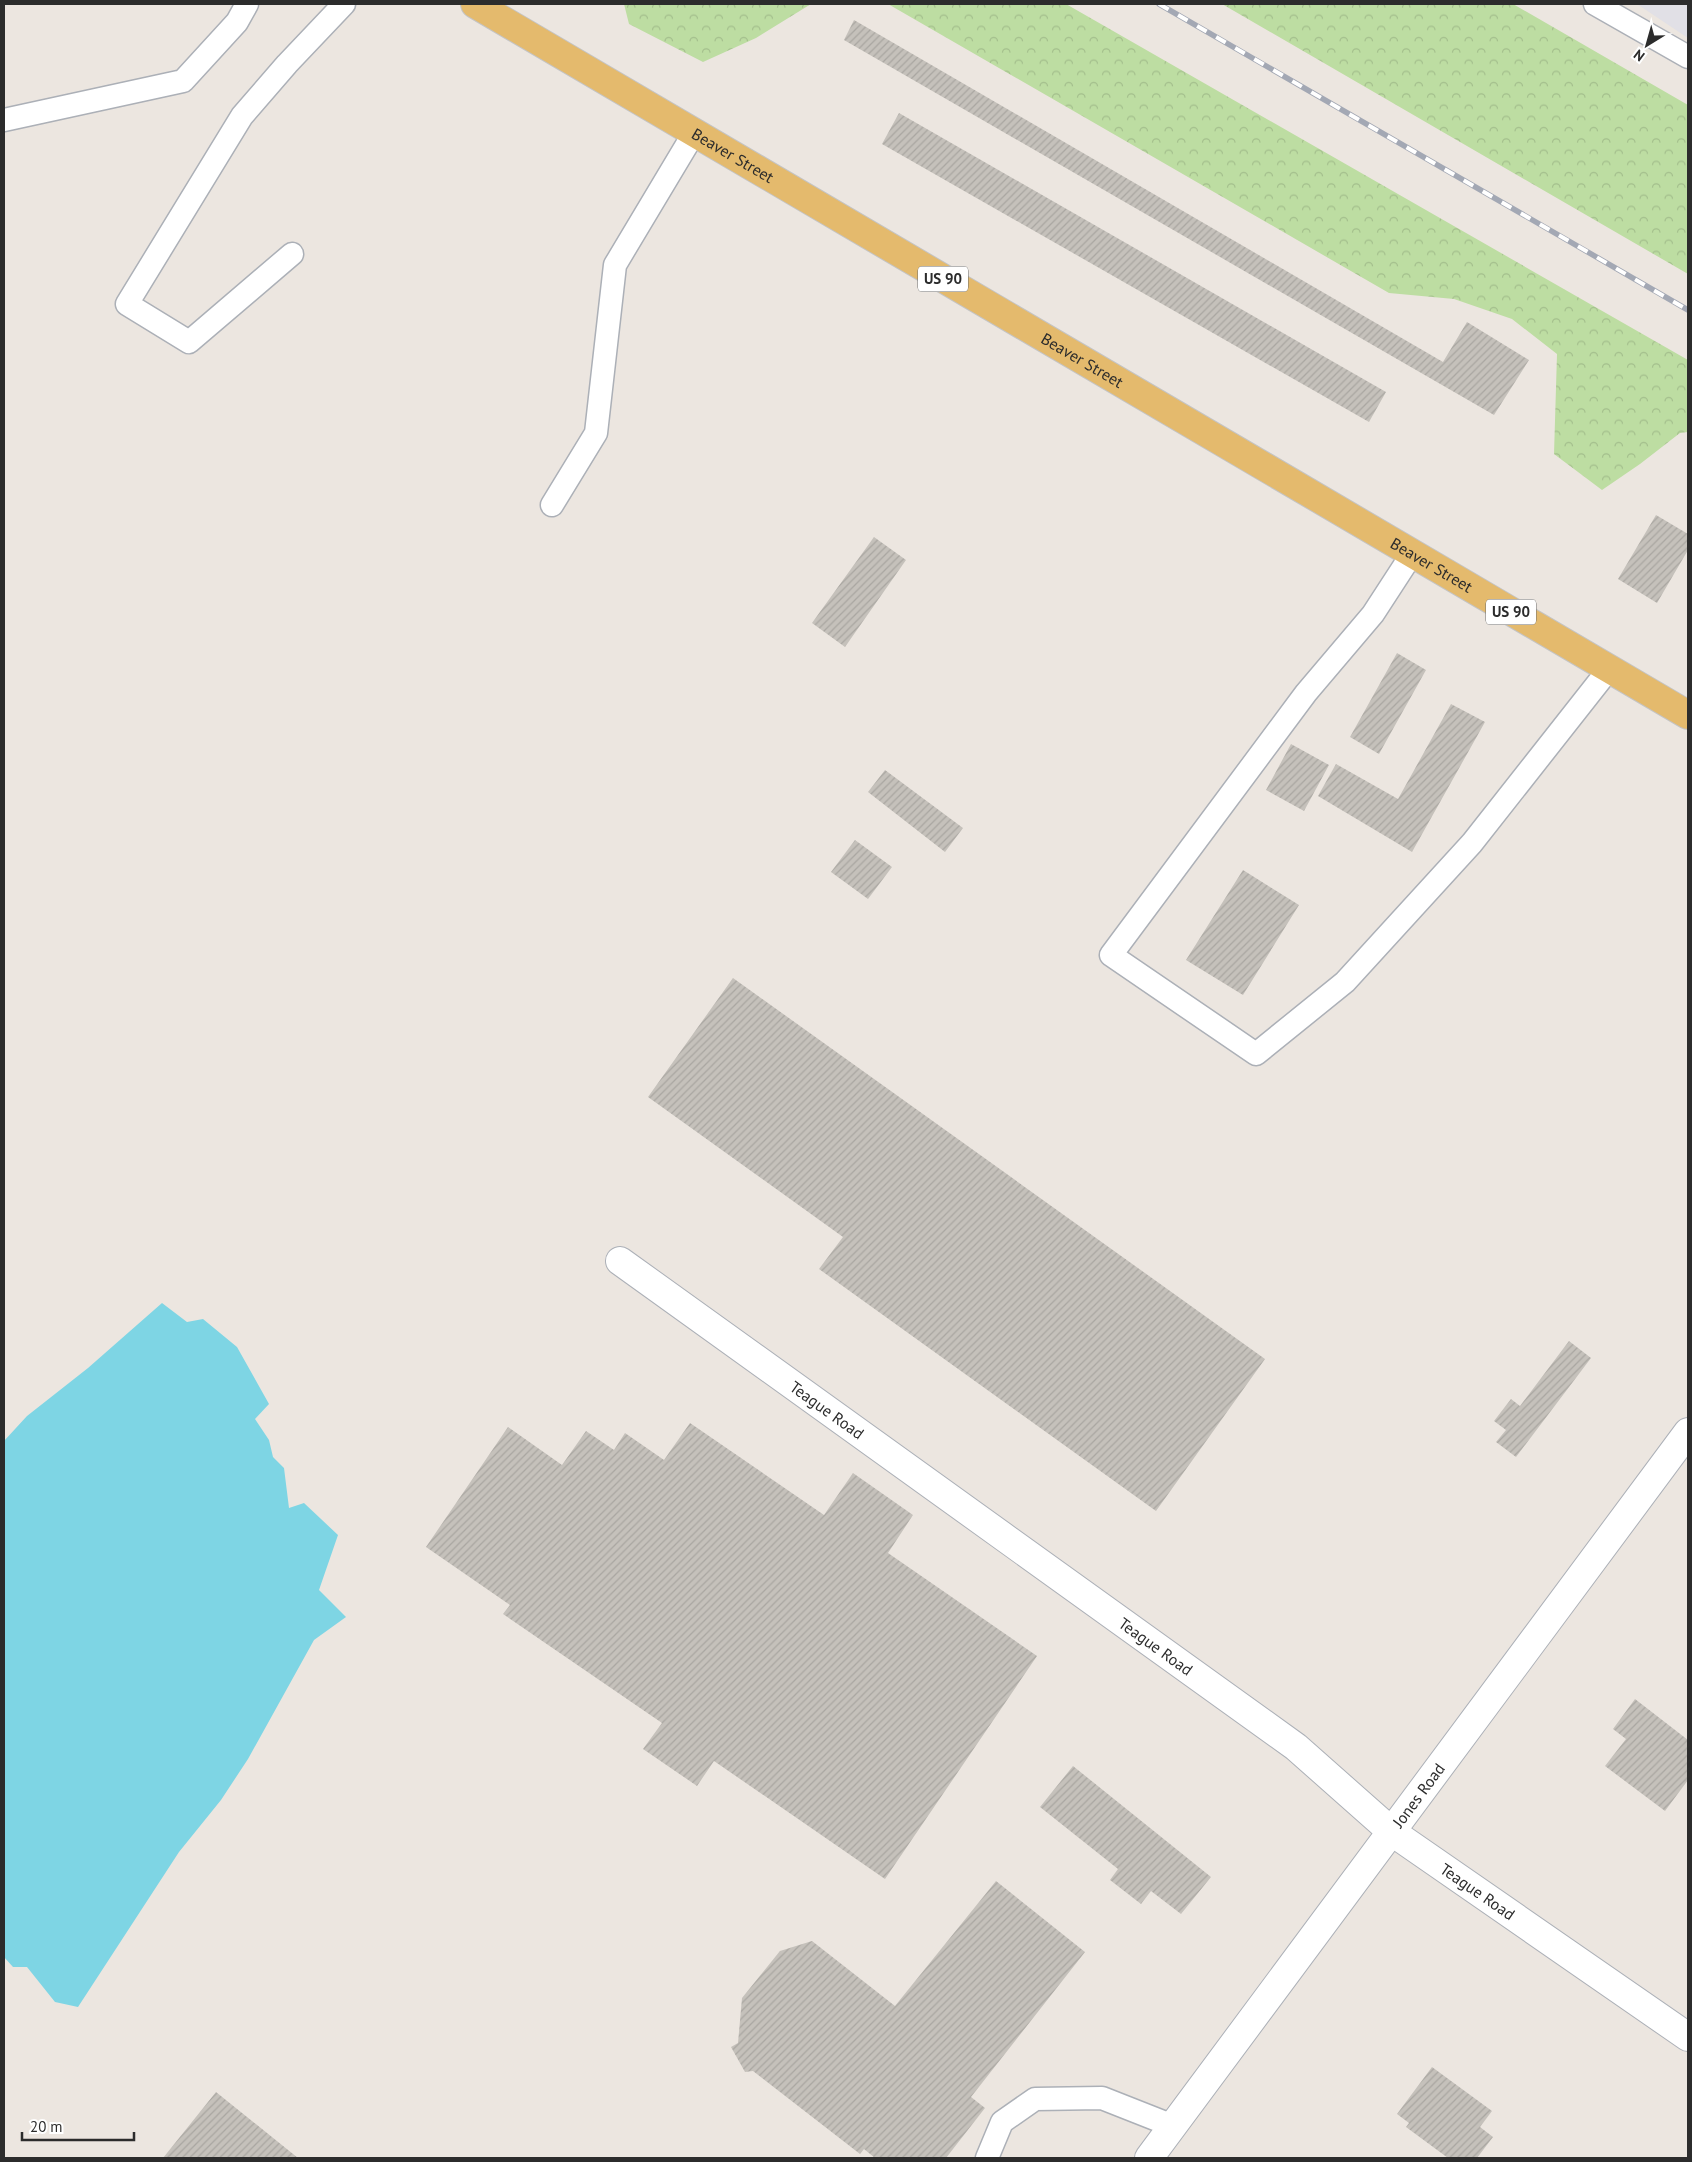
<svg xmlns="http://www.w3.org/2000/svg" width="1692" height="2162" font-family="'PT Sans',sans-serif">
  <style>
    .industrial { fill: #e1e0e6 }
    .forest { fill: url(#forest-crowns) }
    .water { fill: #7ed5e4 }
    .building { fill: url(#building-hatch) }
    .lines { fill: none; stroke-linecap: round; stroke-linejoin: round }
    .lane-casing { stroke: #acb0b7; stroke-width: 25 }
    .street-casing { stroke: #acb0b7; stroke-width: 30 }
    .secondary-casing { stroke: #acb0b7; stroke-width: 30 }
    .primary-casing { stroke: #c4c4c4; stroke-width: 30 }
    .lane { stroke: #fff; stroke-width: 22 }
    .street { stroke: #fff; stroke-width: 28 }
    .secondary { stroke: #fff; stroke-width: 28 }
    .primary { stroke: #e4ba6d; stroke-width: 28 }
    .rail-casing { stroke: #a3a8b4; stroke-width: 5.5 }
    .rail { stroke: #fff; stroke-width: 4; stroke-dasharray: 11; stroke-linecap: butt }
    .labels { text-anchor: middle; stroke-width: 4; stroke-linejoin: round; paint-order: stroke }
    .shield { fill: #fff; stroke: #6b6b6b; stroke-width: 1 }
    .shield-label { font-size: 15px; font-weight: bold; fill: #2c2c2c }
    .street-label { font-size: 16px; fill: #2c2c2c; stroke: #fff }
  </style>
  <defs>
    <pattern id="forest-crowns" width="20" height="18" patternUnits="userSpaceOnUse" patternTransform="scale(1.25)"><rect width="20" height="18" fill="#bddda2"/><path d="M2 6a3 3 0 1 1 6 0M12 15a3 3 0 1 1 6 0" fill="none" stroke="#a3be8c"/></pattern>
    <pattern id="building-hatch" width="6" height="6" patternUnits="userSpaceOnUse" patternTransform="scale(1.25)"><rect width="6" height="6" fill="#c5c1bb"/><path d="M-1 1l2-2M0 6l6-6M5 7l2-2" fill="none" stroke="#a9a6a1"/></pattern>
  </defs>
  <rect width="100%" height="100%" fill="#ece6e0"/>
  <path class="industrial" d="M 1637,4 L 1688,4 L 1688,38 Z"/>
  <path class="forest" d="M 624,4 L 811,4 L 756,38 L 703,62 L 629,24 Z
    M 888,4 L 1066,4 L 1688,360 L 1688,432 L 1680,433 L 1640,464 L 1602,490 L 1554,454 L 1557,354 L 1512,319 L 1454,299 L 1389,293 Z
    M 1222,4 L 1513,4 L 1688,105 L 1688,274 Z"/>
  <path class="water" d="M 162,1303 L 187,1322 L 203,1319 L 237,1347 L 269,1404 L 255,1419 L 269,1440 L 273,1457 L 284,1468 L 289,1508 L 304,1503 L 338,1535 L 319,1590 L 346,1617 L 314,1640 L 248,1759 L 221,1800 L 179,1852 L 78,2007 L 55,2002 L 27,1967 L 13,1967 L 4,1957 L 4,1441 L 27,1416 L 88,1368 Z"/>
  <path class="building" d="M 854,20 L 1443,362 L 1467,322 L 1529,360 L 1494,415 L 844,40 Z
    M 899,113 L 1386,392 L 1369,422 L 882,144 Z
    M 1656,515 L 1688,534 L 1688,550 L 1657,603 L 1618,579 Z
    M 874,537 L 906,560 L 845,647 L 812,623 Z
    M 1397,653 L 1426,670 L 1379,754 L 1350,737 Z
    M 1451,704 L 1485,722 L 1412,852 L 1318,796 L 1336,764 L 1398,799 Z
    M 1291,744 L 1329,765 L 1304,811 L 1266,790 Z
    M 885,770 L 963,828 L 945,852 L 868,792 Z
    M 855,840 L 892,867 L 868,899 L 831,872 Z
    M 1243,870 L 1299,905 L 1243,995 L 1186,960 Z
    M 733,978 L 1265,1359 L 1156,1511 L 819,1269 L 843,1237 L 648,1097 Z
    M 1569,1341 L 1591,1358 L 1516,1457 L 1496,1442 L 1506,1430 L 1494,1421 L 1511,1399 L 1520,1406 Z
    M 690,1423 L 824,1515 L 853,1473 L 913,1515 L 888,1553 L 1037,1656 L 885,1879 L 714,1761 L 697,1786 L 643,1749 L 662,1723 L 503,1614 L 510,1605 L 426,1547 L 508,1427 L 562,1465 L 586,1431 L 614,1450 L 625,1433 L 664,1460 Z
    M 1635,1699 L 1688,1740 L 1688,1780 L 1665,1811 L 1605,1766 L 1626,1739 L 1613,1729 Z
    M 1073,1766 L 1211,1877 L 1181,1914 L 1151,1891 L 1141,1904 L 1110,1880 L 1118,1869 L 1040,1807 Z
    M 996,1881 L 1085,1952 L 971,2097 L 985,2108 L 946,2158 L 875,2158 L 864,2149 L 860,2154 L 753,2071 L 745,2072 L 731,2047 L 738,2043 L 742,1998 L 780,1951 L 812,1941 L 895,2006 Z
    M 1432,2067 L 1492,2111 L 1480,2127 L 1493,2137 L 1477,2158 L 1448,2158 L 1406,2127 L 1409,2123 L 1397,2114 Z
    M 216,2092 L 298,2158 L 163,2158 Z"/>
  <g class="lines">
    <defs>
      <path id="lane" d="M 1595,4 L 1688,57
        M 4,120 L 183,81 L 237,22 L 247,4
        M 292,254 L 189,342 L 127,304 L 242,116 L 287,64 L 344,4
        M 552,505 L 596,433 L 615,265 L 694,133
        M 1412,554 L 1373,614 L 1306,693 L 1111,955 L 1256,1054 L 1345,982 L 1472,843 L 1609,669
        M 987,2158 L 1002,2122 L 1035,2099 L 1102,2098 L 1173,2126"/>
      <g id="street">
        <path id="s1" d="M 620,1261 L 1296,1747 L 1392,1832 L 1688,2037"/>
      </g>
      <g id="secondary">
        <path id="s2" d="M 1149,2158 L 1688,1432"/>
      </g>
      <g id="primary">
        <path id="s3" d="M 475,4 L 1688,715"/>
      </g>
    </defs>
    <use href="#lane" class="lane-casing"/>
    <use href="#street" class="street-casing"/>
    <use href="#secondary" class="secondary-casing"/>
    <use href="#primary" class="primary-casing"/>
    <use href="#lane" class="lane"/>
    <use href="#street" class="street"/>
    <use href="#secondary" class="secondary"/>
    <use href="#primary" class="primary"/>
    <defs>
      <path id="rail" d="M 1159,4 L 1688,310"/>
    </defs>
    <use href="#rail" class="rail-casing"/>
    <use href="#rail" class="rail"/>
  </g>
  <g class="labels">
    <g class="shield">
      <rect x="918" y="266.5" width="50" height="25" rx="4"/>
      <rect x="1486" y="599.5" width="50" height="25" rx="4"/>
    </g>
    <g class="shield-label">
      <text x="943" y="284">US 90</text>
      <text x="1511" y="617">US 90</text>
    </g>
    <g class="street-label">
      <text dy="6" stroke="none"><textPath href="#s3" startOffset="299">Beaver Street</textPath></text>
      <text dy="6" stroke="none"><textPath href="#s3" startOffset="704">Beaver Street</textPath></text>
      <text dy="6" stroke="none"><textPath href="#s3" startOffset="1109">Beaver Street</textPath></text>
      <text dy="6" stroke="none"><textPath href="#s1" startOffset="255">Teague Road</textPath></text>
      <text dy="6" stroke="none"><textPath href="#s1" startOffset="660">Teague Road</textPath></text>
      <text dy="6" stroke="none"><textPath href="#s2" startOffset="452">Jones Road</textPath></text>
      <text dy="6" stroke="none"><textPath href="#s1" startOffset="1065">Teague Road</textPath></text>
    </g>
  </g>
  <rect width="1692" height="2162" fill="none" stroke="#2c2c2c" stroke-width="10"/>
  <g transform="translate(1647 45) rotate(217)" stroke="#ffffff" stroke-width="4" paint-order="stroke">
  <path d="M0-4L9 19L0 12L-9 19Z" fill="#2c2c2c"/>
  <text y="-8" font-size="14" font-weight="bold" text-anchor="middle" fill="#2c2c2c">N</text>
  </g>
  <path d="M22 2132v8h112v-8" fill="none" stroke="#2c2c2c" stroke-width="2.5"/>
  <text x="30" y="2132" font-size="15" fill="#2c2c2c" stroke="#ffffff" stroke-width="4" paint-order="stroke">20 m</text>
</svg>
